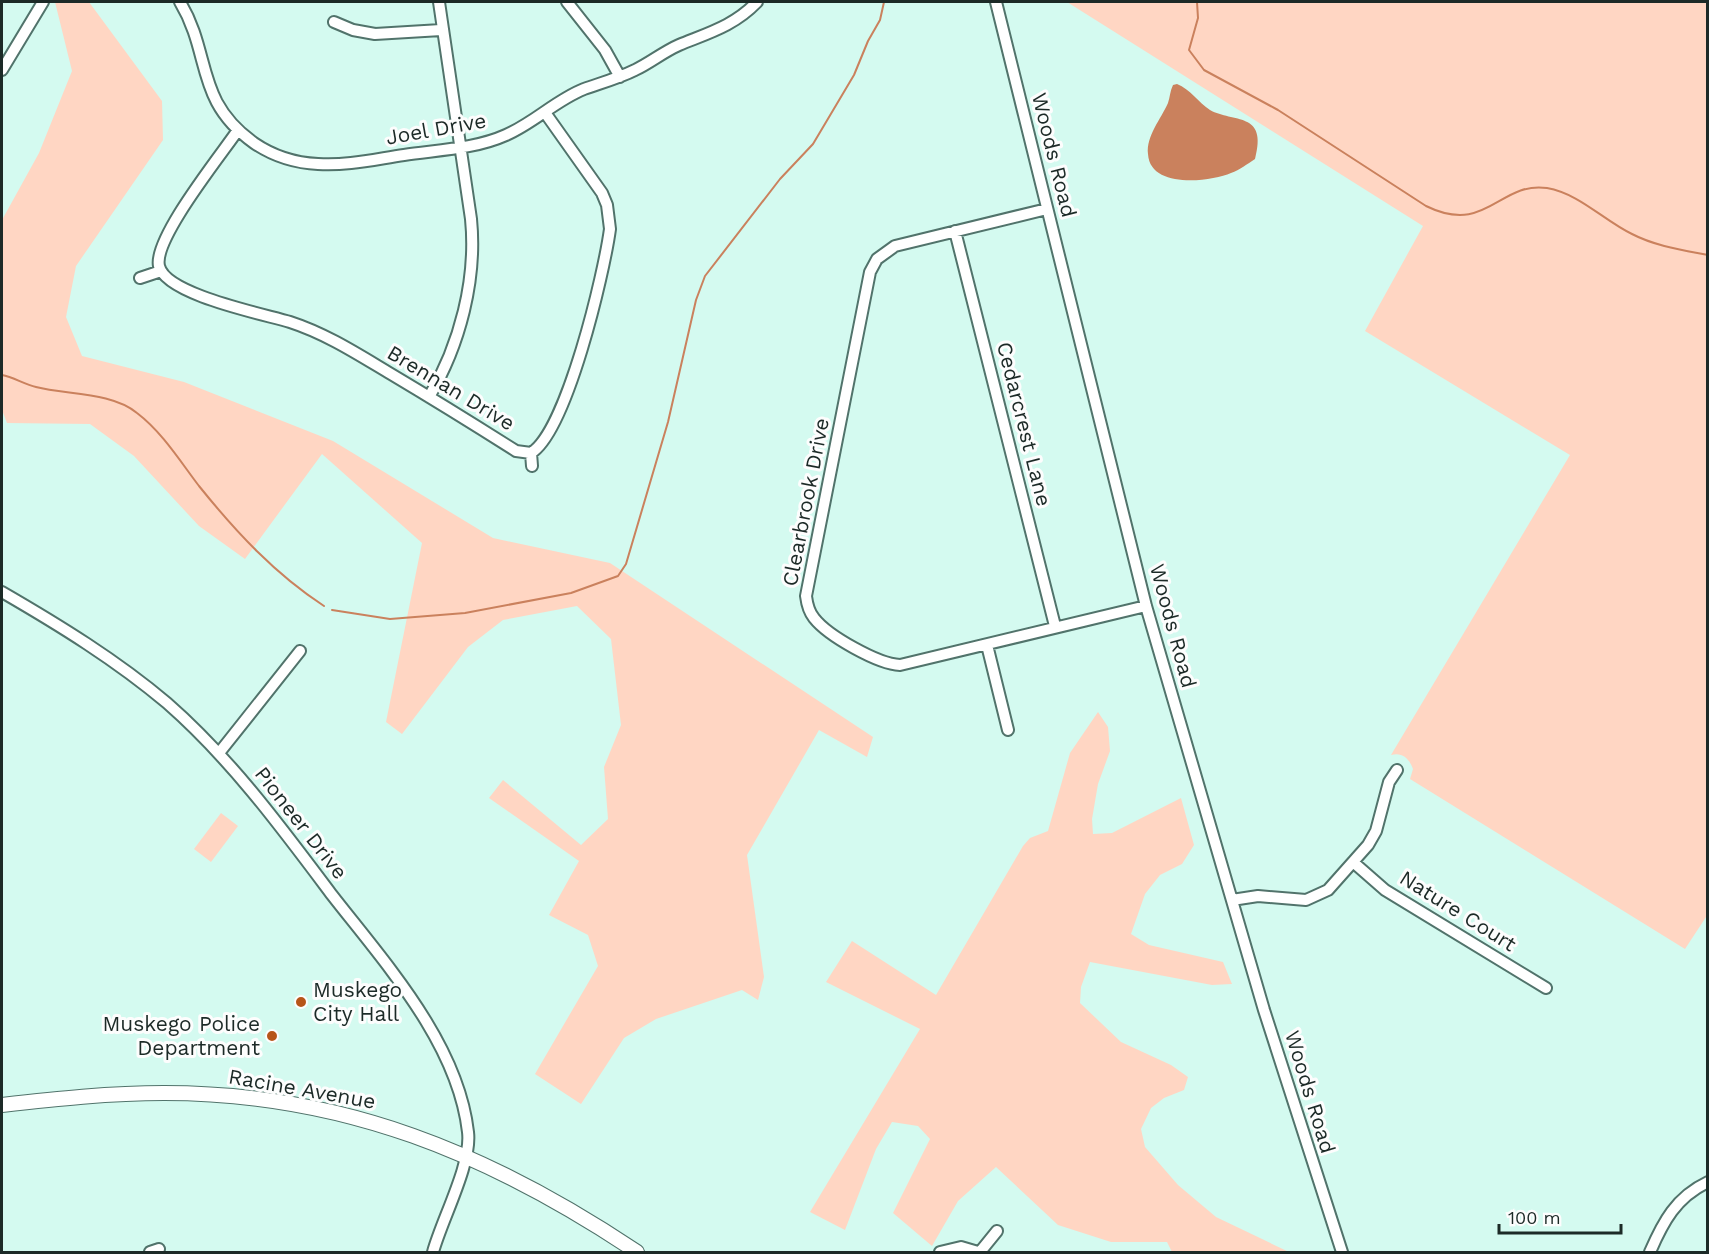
<svg xmlns="http://www.w3.org/2000/svg" width="1709" height="1254" font-family="'Work Sans',sans-serif">
  <style>
    .green { fill: #ffd6c3 }
    .water { fill: #ca815d }
    .lines { fill: none; stroke-linecap: round; stroke-linejoin: round }
    .stream { stroke: #ca815d; stroke-width: 2 }
    .minor-casing { stroke: #51736b; stroke-width: 14 }
    .major-casing { stroke: #51736b; stroke-width: 16 }
    .minor { stroke: #fff; stroke-width: 10 }
    .major { stroke: #fff; stroke-width: 14 }
    .poi-dot { fill: #b75519; stroke: #fdfdfd; stroke-width: 2 }
    .labels { text-anchor: middle; stroke-width: 6; stroke-linejoin: round; paint-order: stroke }
    .street-label { font-size: 21px; fill: #1c2a27; stroke: #fdfdfd }
    .poi-label { font-size: 21px; fill: #1c2a27; stroke: #fdfdfd; text-anchor: start }
  </style>
  <rect width="100%" height="100%" fill="#d4faf0"/>
  <path class="green" d="M 55,2 L 89,2 L 162,101 L 163,140 L 76,266 L 66,317 L 82,356 L 184,382 L 333,441 L 493,538 L 610,563 L 873,737 L 867,757 L 819,730 L 747,855 L 764,977 L 758,1000 L 742,990 L 656,1019 L 624,1038 L 581,1104 L 535,1074 L 598,966 L 588,935 L 549,915 L 579,861 L 489,798 L 503,780 L 581,845 L 608,819 L 604,767 L 621,725 L 611,639 L 577,606 L 503,620 L 468,647 L 402,734 L 386,722 L 422,543 L 322,454 L 245,559 L 199,526 L 134,456 L 90,424 L 7,423 L 2,410 L 2,220 L 39,153 L 72,71 Z
    M 1067,2 L 1707,2 L 1708,914 L 1685,949 L 1410,779 L 1413,769 C 1409,758 1402,752 1391,755 L 1570,455 L 1365,331 L 1423,226 Z
    M 1098,712 L 1108,727 L 1110,751 L 1098,784 L 1092,819 L 1093,834 L 1112,833 L 1181,798 L 1194,845 L 1182,864 L 1160,875 L 1145,894 L 1131,934 L 1149,945 L 1223,962 L 1232,984 L 1212,985 L 1090,962 L 1081,987 L 1080,1003 L 1121,1042 L 1171,1065 L 1188,1077 L 1184,1090 L 1164,1098 L 1151,1108 L 1141,1129 L 1145,1147 L 1178,1185 L 1216,1217 L 1289,1252 L 1172,1252 L 1167,1242 L 1111,1242 L 1058,1225 L 996,1167 L 958,1201 L 932,1246 L 893,1213 L 930,1139 L 918,1126 L 892,1122 L 876,1149 L 845,1230 L 810,1212 L 920,1029 L 826,982 L 852,941 L 936,995 L 1023,846 L 1030,838 L 1048,831 L 1070,753 Z
    M 221,813 L 238,826 L 211,862 L 194,849 Z"/>
  <path class="water" d="M 1177,84 C 1190,89 1199,103 1210,110 C 1233,123 1268,111 1255,159 C 1247,164 1240,170 1231,173 C 1210,182 1150,189 1148,154 C 1146,136 1161,119 1168,103 C 1170,97 1170,91 1173,85 Z"/>
  <g class="lines">
    <path class="stream" d="M 1197,2 L 1198,18 L 1189,50 L 1204,70 L 1278,110 L 1426,206 C 1487,236 1499,181 1547,188 C 1580,194 1603,220 1632,234 C 1655,246 1682,250 1708,255
      M 2,375 C 13,377 24,384 36,387 C 67,395 111,392 137,413 C 162,432 180,461 199,486 C 236,532 275,574 324,606
      M 332,610 L 390,619 L 465,613 L 571,593 L 618,576 L 626,564 L 668,422 L 696,300 L 705,276 L 780,179 L 813,144 L 854,75 L 868,41 L 880,20 L 884,2"/>
    <defs>
      <path id="minor" d="M 180,2 C 212,55 194,100 254,143 C 273,156 296,163 318,164 C 347,166 376,159 404,155 C 437,150 475,149 506,135 C 534,123 556,100 584,89 C 601,83 619,78 635,70 C 650,63 663,52 679,45 C 708,33 734,26 757,2
        M 567,2 L 605,50 L 620,77
        M 996,2 L 1146,606 L 1264,1010 L 1342,1252
        M 334,22 L 353,30 L 375,34 L 441,30
        M 2,70 L 43,2
        M 238,130 C 221,155 153,239 159,266 C 166,295 264,314 290,322 C 327,334 359,355 391,374 C 433,399 475,425 516,451 L 531,453 C 567,431 604,273 610,229 L 607,205 L 602,193 L 546,114
        M 1047,209 L 895,246 L 877,259 L 870,272 L 806,596 C 807,604 809,612 814,618 C 828,636 878,664 900,665 L 1146,606
        M 955,231 L 1055,626
        M 140,278 L 161,271
        M 429,397 C 460,345 477,279 471,219 L 439,2
        M 531,453 L 532,466
        M 2,592 C 59,625 116,660 167,703 C 231,759 281,827 332,895 C 385,963 458,1043 468,1132 C 472,1164 442,1219 433,1252
        M 987,645 L 1008,730
        M 219,753 L 300,651
        M 1353,862 L 1385,890 L 1546,988
        M 1232,900 L 1258,896 L 1306,900 L 1328,890 L 1368,845 L 1376,831 L 1389,782 L 1397,770
        M 150,1252 L 159,1249
        M 940,1252 L 961,1247 L 978,1252
        M 980,1252 L 997,1231
        M 1650,1252 C 1663,1222 1676,1197 1708,1182"/>
      <path id="major" d="M 2,1105 C 55,1099 110,1093 164,1093 C 344,1093 490,1154 637,1252"/>
    </defs>
    <use href="#minor" class="minor-casing"/>
    <use href="#major" class="major-casing"/>
    <use href="#minor" class="minor"/>
    <use href="#major" class="major"/>
  </g>
  <g class="poi-dot">
    <circle cx="301" cy="1002" r="6"/>
    <circle cx="272" cy="1036" r="6"/>
  </g>
  <g class="labels">
    <g class="street-label">
      <text transform="translate(436 129) rotate(-10)" y="7">Joel Drive</text>
      <text transform="translate(1054 155) rotate(76)" y="7">Woods Road</text>
      <text transform="translate(451 388) rotate(31)" y="7">Brennan Drive</text>
      <text transform="translate(1024 424) rotate(76)" y="7">Cedarcrest Lane</text>
      <text transform="translate(806 502) rotate(-79)" y="7">Clearbrook Drive</text>
      <text transform="translate(1173 626) rotate(75)" y="7">Woods Road</text>
      <text transform="translate(301 823) rotate(52)" y="7">Pioneer Drive</text>
      <text transform="translate(1458 911) rotate(32)" y="7">Nature Court</text>
      <text transform="translate(302 1089) rotate(10)" y="7">Racine Avenue</text>
      <text transform="translate(1310 1092) rotate(73)" y="7">Woods Road</text>
    </g>
    <g class="poi-label">
      <text x="313" y="997">Muskego<tspan x="313" dy="24">City Hall</tspan></text>
      <text x="260" y="1031" text-anchor="end">Muskego Police<tspan x="260" dy="24">Department</tspan></text>
    </g>
  </g>
  <rect width="1709" height="1254" fill="none" stroke="#1c2a27" stroke-width="6"/>
  <path d="M1499 1224v9h122v-9" fill="none" stroke="#1c2a27" stroke-width="3"/>
  <text x="1508" y="1224" font-size="18" fill="#1c2a27" stroke="#fdfdfd" stroke-width="4.5" paint-order="stroke">100 m</text>
</svg>
